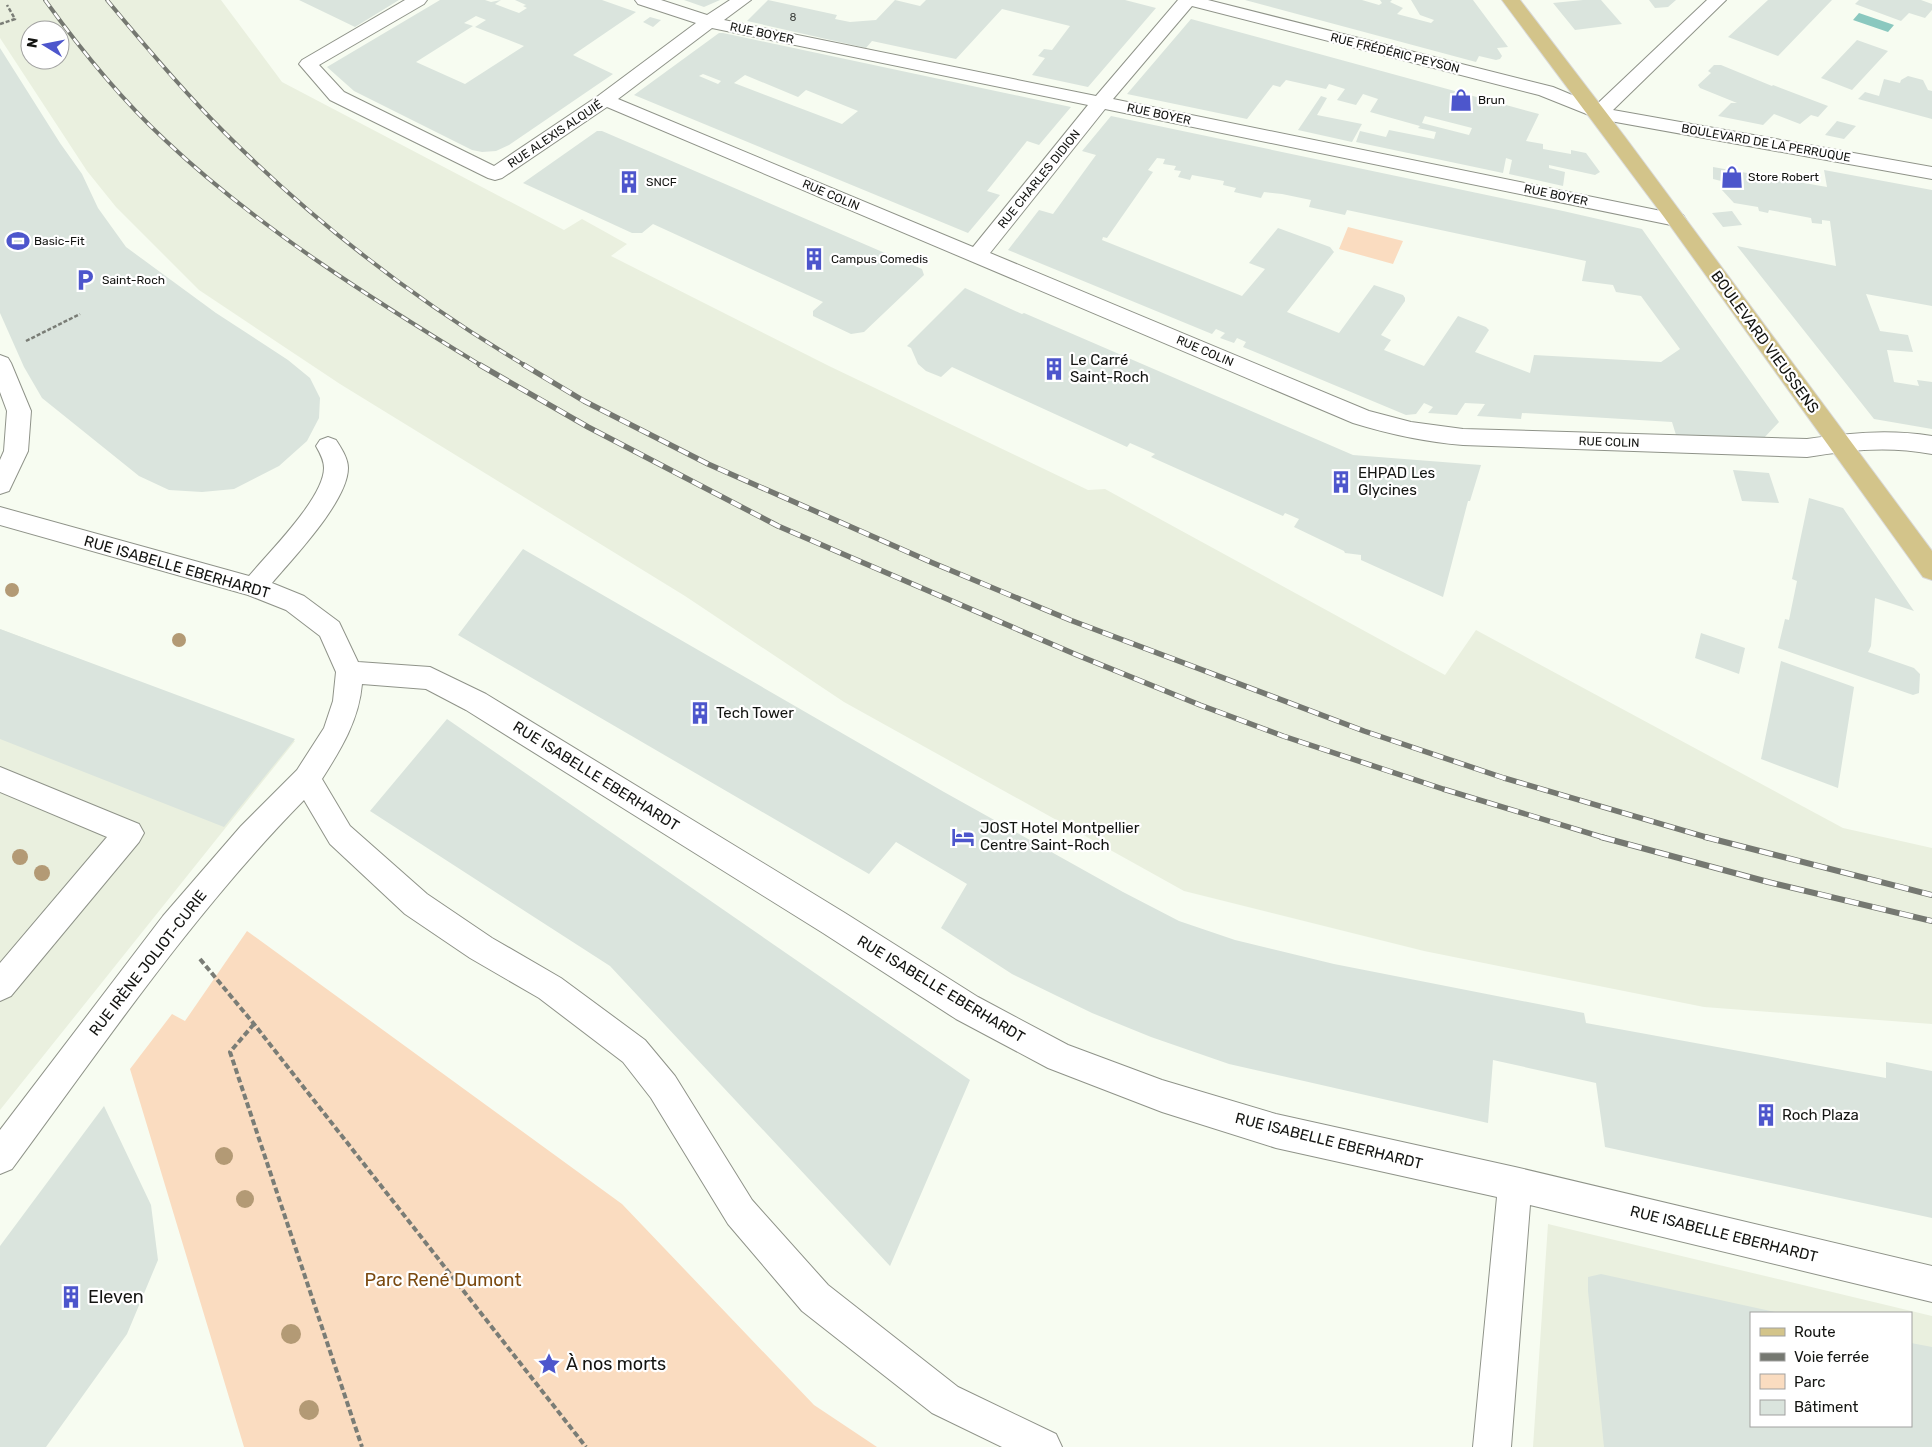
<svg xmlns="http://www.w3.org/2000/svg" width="1932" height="1447" font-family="Rubik,sans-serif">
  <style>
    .built { fill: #eaf0df; fill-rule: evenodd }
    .green { fill: #fadcc0 }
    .water { fill: #8ac8bf }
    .building { fill: #dae4dd; fill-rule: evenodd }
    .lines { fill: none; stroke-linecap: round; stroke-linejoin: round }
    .minor-casing { stroke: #8f9389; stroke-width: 2 }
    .major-casing { stroke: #d9d9d9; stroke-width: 2 }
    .path-far1 { stroke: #7a7d76; stroke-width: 2.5; stroke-dasharray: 4 2; stroke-linecap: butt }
    .path { stroke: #7a7d76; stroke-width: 4; stroke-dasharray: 6 3; stroke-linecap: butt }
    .minor { fill: #fff; fill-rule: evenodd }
    .major { fill: #d3c48a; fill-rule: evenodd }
    .rail-far2-casing { stroke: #757871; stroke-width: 4 }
    .rail-far1-casing { stroke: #757871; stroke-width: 5.5 }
    .rail-casing { stroke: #757871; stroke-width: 6 }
    .rail-far2 { stroke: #fff; stroke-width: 2.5; stroke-dasharray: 8; stroke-linecap: butt }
    .rail-far1 { stroke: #fff; stroke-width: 4; stroke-dasharray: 11; stroke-linecap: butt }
    .rail { stroke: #fff; stroke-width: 4.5; stroke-dasharray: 14; stroke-linecap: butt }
    .tree { fill: #b39a75 }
    .labels { text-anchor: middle; stroke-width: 4.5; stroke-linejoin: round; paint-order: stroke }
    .far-number-label { font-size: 11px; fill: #454844 }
    .far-street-label { font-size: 12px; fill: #131411; stroke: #fff }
    .far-poi-label { font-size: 12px; fill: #131411; stroke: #fff; text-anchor: start }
    .street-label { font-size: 15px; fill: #131411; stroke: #fff }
    .poi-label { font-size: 15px; fill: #131411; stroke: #fff; text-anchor: start }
    .near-park-label { font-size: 18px; fill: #7b4a10; stroke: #fff }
    .near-poi-label { font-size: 18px; fill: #131411; stroke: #fff; text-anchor: start }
  </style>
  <rect width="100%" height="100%" fill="#f7fcf1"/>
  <path class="built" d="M 0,0 L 221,0 L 282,82 L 564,230 L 582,219 L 627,244 L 611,256 L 829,366 L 1088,490 L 1105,489 L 1445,675 L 1476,630 L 1843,828 L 1932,848 L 1932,1024 L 1704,1007 L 1424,951 L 1184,891 L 844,702 L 685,596 L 340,384 L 199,290 L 116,207 L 87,171 L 0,38 ZM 30,30 L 60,30 L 60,60 L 30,60 Z
    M 0,629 L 295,741 L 0,1110 Z
    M 1548,1224 L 1932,1316 L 1932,1447 L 1533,1447 ZM 1751,1313 L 1911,1313 L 1911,1426 L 1751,1426 Z"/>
  <path class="green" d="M 1348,227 L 1403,241 L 1393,264 L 1339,249 Z
    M 247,931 L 622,1204 L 814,1405 L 877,1447 L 244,1447 L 130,1069 L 172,1014 L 185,1021 Z"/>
  <path class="water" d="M 1859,13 L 1894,25 L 1888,32 L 1853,20 Z"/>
  <path class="building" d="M 299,0 L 399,0 L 355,27 Z
    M 440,0 L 485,0 L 491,2 L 501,0 L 495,4 L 519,13 L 527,8 L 523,6 L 526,5 L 515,0 L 602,0 L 636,12 L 573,55 L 613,74 L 509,145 L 496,151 L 482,152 L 472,150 L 354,91 L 327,67 ZM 476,16 L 486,20 L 475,27 L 524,46 L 465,84 L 416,62 L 473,26 L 464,23 Z
    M 684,0 L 720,0 L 704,7 Z
    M 768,0 L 837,15 L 835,19 L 850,22 L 876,20 L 895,0 L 920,6 L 926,0 L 1125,0 L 1156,8 L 1088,87 L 1032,75 L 1045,58 L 1038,56 L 1044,49 L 1052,50 L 1070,26 L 1002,9 L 956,59 L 872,41 L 866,48 L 747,21 Z
    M 1245,0 L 1362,0 L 1379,5 L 1382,3 L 1380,0 L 1392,0 L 1390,2 L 1403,8 L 1397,14 L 1431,23 L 1434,20 L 1420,15 L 1411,0 L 1473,0 L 1508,47 L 1497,48 L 1502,56 L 1500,59 L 1496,60 L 1479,56 L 1476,62 Z
    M 1583,0 L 1601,0 L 1622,24 L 1575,30 L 1553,3 Z
    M 1649,0 L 1676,0 L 1668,7 L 1655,8 Z
    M 1768,0 L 1832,0 L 1778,56 L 1728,37 Z
    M 1859,0 L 1921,0 L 1932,4 L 1932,10 L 1925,18 L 1909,13 L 1901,21 L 1855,4 Z
    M 650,17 L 657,19 L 661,20 L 653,27 L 643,22 Z
    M 1191,19 L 1539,114 L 1526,141 L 1543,144 L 1543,149 L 1571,154 L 1571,150 L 1586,153 L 1600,172 L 1595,175 L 1549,165 L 1549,168 L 1565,172 L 1563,186 L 1509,174 L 1512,160 L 1506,158 L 1503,173 L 1356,142 L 1360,131 L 1386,137 L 1389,130 L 1434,139 L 1436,132 L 1418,128 L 1420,126 L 1370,112 L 1378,99 L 1363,94 L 1356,105 L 1337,100 L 1345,89 L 1329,84 L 1326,89 L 1286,80 L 1280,87 L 1273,85 L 1247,119 L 1127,94 ZM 1425,116 L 1472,128 L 1469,135 L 1422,123 Z
    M 719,33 L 723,33 L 1071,107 L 1039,145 L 1027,141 L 987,191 L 1000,195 L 968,233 L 634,95 ZM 703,74 L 721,81 L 718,84 L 699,76 ZM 745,75 L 798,97 L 806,90 L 858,111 L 842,124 L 734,83 Z
    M 1857,40 L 1888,51 L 1852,90 L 1821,78 Z
    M 0,48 L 60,143 L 82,174 L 98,208 L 126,247 L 216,313 L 288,360 L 310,378 L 320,398 L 319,418 L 307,441 L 279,466 L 234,489 L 202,492 L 169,490 L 139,476 L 42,398 L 24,367 L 0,313 Z
    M 1714,65 L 1721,65 L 1772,86 L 1773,85 L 1828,106 L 1818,117 L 1811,115 L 1800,124 L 1774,114 L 1763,125 L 1718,116 L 1731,103 L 1737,103 L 1700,88 L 1698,85 L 1711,73 L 1708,71 Z
    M 1908,76 L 1923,80 L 1928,90 L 1932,91 L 1932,119 L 1858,99 L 1865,92 L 1879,96 L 1884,79 L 1900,83 L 1901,80 Z
    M 1321,96 L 1327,98 L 1317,115 L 1362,124 L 1352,142 L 1298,130 Z
    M 1111,116 L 1563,211 L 1642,229 L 1779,422 L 1762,440 L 1676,435 L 1672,422 L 1522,413 L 1521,419 L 1477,416 L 1485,404 L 1465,403 L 1457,415 L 1428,413 L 1433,407 L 1424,403 L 1416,414 L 1406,415 L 1243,347 L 1246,342 L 1237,338 L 1234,343 L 1220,338 L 1225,333 L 1216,329 L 1212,334 L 1008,250 L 1039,210 L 1053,214 L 1096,155 L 1082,151 ZM 1157,158 L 1165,159 L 1163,164 L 1176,166 L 1174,170 L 1181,171 L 1178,177 L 1190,180 L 1192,175 L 1224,181 L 1223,185 L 1236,188 L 1234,192 L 1261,198 L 1264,192 L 1282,194 L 1311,200 L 1309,207 L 1345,215 L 1347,210 L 1586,261 L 1582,281 L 1613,285 L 1616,292 L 1641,296 L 1680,349 L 1661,362 L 1534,355 L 1530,373 L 1475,352 L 1489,330 L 1486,327 L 1458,316 L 1424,366 L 1384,350 L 1391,340 L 1381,335 L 1405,301 L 1405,298 L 1403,295 L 1374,285 L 1339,333 L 1287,312 L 1334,252 L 1330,247 L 1278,228 L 1249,263 L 1265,269 L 1242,296 L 1102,240 L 1103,237 L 1107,238 L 1153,172 L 1148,170 Z
    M 1837,121 L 1856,126 L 1844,139 L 1825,135 Z
    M 597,131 L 602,131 L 922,269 L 924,275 L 864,332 L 851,334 L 813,316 L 813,311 L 823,302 L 653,224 L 642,233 L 632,233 L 523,183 Z
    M 1713,167 L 1827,187 L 1824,170 L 1932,190 L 1932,306 L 1866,294 L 1880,331 L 1908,335 L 1913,352 L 1887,350 L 1894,382 L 1919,386 L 1917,380 L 1932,382 L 1932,429 L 1874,419 L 1737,246 L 1836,266 L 1830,221 L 1822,220 L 1822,224 L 1812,223 L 1811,218 L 1769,210 L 1768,213 L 1759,211 L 1758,207 L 1734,203 L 1721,189 L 1721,181 L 1713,179 Z
    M 1732,211 L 1742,225 L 1723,227 L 1712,213 Z
    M 965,288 L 1022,314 L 1024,313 L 1353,455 L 1481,465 L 1470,501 L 1468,501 L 1443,597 L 1361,560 L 1361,555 L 1345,553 L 1344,551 L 1294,527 L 1299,519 L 1285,513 L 1283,516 L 1151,457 L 1155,454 L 1130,443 L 1127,447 L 952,367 L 941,377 L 926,371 L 918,364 L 911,348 L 907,346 Z
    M 1733,470 L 1769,473 L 1779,503 L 1742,501 Z
    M 1809,498 L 1843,508 L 1914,611 L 1875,598 L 1871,646 L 1868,652 L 1914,668 L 1920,674 L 1919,693 L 1913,695 L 1778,648 L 1785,619 L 1789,620 L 1797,581 L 1792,579 Z
    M 523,549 L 944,792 L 1123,892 L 1179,921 L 1235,940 L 1334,964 L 1584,1013 L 1586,1023 L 1886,1078 L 1886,1062 L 1932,1071 L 1932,1218 L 1605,1147 L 1596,1083 L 1493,1060 L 1488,1123 L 1229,1064 L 1151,1037 L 1092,1013 L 1012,974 L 941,928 L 967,884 L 896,842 L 869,874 L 458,635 Z
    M 0,629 L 295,739 L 224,827 L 0,739 Z
    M 1701,633 L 1745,648 L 1739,674 L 1695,658 Z
    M 1781,661 L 1854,687 L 1838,788 L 1761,759 Z
    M 447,719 L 970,1080 L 890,1266 L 610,966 L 370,811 Z
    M 104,1106 L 151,1205 L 158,1260 L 127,1334 L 46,1447 L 0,1447 L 0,1246 Z
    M 1601,1274 L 1775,1312 L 1751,1313 L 1751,1426 L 1911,1426 L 1911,1343 L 1932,1347 L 1932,1447 L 1604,1447 L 1588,1291 L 1588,1277 Z"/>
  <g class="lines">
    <defs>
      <path id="minor" d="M 405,0 L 427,0 L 424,4 L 319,65 L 344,92 L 494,166 L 598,96 L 696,23 L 638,4 L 635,0 L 661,0 L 707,15 L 730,0 L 751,0 L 724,20 L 1096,96 L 1178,0 L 1208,0 L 1553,87 L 1596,105 L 1707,0 L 1726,0 L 1613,110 L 1932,167 L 1932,179 L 1599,119 L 1539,95 L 1192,6 L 1113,99 L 1676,214 L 1683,215 L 1686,220 L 1683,225 L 1676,226 L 1105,109 L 990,253 L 1369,411 L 1411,422 L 1463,429 L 1807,439 C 1852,433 1887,429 1932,436 L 1932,454 C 1886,446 1853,450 1807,457 L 1463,445 C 1425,442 1389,434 1353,423 L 607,107 L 502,178 L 495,180 L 488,178 L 330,100 L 299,64 L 302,60 ZM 712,28 L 1088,105 L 973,247 L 618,99 Z
        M 0,355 L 8,358 L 11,363 L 31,411 L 28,451 L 9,491 L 0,494 L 0,460 L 4,451 L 7,411 L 0,392 Z
        M 328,437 L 336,440 C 341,448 348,458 348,468 C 348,501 293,558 272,583 L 304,596 L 339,622 L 358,662 L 430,667 L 486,694 L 845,913 L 978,997 L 1068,1045 L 1162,1080 L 1276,1114 L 1515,1167 L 1932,1266 L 1932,1302 L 1530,1205 L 1511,1447 L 1473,1447 L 1497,1197 L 1276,1148 L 1162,1112 L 1048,1068 L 956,1019 L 823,933 L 466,710 L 426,689 L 362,684 C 359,720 341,749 322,779 L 350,826 L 427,894 L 492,938 L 561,978 L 645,1040 L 675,1076 L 752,1200 L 828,1285 L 958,1387 L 1056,1434 L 1062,1447 L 1002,1447 L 932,1413 L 802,1311 L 728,1224 L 651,1098 L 623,1062 L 539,998 L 470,958 L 405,914 L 330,844 L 304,800 C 194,912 105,1043 12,1169 L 0,1174 L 0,1130 L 163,916 L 241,826 L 297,770 L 324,728 L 333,701 L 336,672 L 320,636 L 286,610 L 248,595 L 0,525 L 0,507 L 249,576 C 269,552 324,498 324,468 C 324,460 320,453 316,446 L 320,440 Z
        M 0,767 L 139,824 L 144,833 L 139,842 L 11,996 L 0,1001 L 0,963 L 107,837 L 0,792 Z"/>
      <path id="major" d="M 1502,0 L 1520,0 L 1625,137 L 1932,551 L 1932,580 L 1923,577 L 1664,217 Z"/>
    </defs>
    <use href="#minor" class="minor-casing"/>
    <use href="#major" class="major-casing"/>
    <path class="path-far1" d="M 0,24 L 15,19 L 7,5
      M 26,341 L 80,314"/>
    <path class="path" d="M 200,959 L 254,1024 L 586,1447
      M 254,1024 L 230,1052 L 362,1447"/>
    <use href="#minor" class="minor"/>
    <use href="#major" class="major"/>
    <defs>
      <path id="rail-far2" d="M 45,0 C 81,50 120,98 165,140 C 257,227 375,301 482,366
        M 107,0 C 145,46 183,91 225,133 C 314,222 418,302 526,366"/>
      <path id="rail-far1" d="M 480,365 L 588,427 L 778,526 L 1077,655 L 1200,705 L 1283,736 L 1443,789 L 1605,838
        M 524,365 L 584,401 L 708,464 L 933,563 L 1070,620 L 1364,731 L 1504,778 L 1709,838"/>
      <path id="rail" d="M 1601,837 L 1768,882 L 1932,921
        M 1705,837 L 1932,895"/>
    </defs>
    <use href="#rail-far2" class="rail-far2-casing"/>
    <use href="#rail-far1" class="rail-far1-casing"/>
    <use href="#rail" class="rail-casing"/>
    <use href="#rail-far2" class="rail-far2"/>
    <use href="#rail-far1" class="rail-far1"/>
    <use href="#rail" class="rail"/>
  </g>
  <g class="tree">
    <circle cx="12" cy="590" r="7"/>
    <circle cx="179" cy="640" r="7"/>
    <circle cx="20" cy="857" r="8"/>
    <circle cx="42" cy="873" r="8"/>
    <circle cx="224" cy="1156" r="9"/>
    <circle cx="245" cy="1199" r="9"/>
    <circle cx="291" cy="1334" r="10"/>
    <circle cx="309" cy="1410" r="10"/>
  </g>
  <defs>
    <symbol id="shop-bare" viewBox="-9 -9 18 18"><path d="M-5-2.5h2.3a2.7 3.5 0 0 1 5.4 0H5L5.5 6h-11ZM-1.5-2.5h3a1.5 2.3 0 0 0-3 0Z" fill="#4d56cc" stroke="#fff" stroke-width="2.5" paint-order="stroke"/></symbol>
    <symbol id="building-bare" viewBox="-9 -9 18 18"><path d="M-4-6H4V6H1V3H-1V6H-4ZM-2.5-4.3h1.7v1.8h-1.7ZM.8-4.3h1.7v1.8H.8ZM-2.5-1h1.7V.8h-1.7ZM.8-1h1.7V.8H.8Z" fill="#4d56cc" stroke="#fff" stroke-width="2.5" paint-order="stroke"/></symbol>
    <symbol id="stadium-bare" viewBox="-9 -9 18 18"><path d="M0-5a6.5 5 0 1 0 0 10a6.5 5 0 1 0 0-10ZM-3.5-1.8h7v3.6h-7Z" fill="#4d56cc" stroke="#fff" stroke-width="2.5" paint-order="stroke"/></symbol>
    <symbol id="parking-bare" viewBox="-9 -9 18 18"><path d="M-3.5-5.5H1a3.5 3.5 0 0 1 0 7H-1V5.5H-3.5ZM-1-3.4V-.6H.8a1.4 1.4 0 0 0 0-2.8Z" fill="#4d56cc" stroke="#fff" stroke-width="2.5" paint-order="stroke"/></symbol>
    <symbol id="hotel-bare" viewBox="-9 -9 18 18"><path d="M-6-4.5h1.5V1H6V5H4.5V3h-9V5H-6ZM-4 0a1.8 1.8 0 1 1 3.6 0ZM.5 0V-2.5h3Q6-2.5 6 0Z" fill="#4d56cc" stroke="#fff" stroke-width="2.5" paint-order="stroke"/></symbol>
    <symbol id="sight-bare" viewBox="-9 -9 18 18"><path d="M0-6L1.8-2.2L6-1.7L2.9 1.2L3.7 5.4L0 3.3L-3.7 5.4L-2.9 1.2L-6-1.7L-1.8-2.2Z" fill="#4d56cc" stroke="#fff" stroke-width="2.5" paint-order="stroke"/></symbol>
  </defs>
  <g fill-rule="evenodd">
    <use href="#shop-bare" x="1445" y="84" width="32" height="32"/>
    <use href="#shop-bare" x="1716" y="161" width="32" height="32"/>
    <use href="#building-bare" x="613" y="166" width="32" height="32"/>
    <use href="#stadium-bare" x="2" y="225" width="32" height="32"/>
    <use href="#building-bare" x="798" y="243" width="32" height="32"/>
    <use href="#parking-bare" x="69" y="264" width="32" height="32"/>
    <use href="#building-bare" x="1038" y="353" width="32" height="32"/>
    <use href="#building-bare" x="1325" y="466" width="32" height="32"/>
    <use href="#building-bare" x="684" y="697" width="32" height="32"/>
    <use href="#hotel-bare" x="947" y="821" width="32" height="32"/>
    <use href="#building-bare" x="1750" y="1099" width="32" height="32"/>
    <use href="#building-bare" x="55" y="1281" width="32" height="32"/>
    <use href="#sight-bare" x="533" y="1348" width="32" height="32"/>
  </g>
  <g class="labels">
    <g class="far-number-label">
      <text x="793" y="21">8</text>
    </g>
    <g class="far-street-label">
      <text transform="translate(762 33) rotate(12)" y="4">RUE BOYER</text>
      <text transform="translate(1395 53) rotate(14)" y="4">RUE FRÉDÉRIC PEYSON</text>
      <text transform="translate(1159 114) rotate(12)" y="4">RUE BOYER</text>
      <text transform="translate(555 134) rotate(-34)" y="4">RUE ALEXIS ALQUIÉ</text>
      <text transform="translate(1766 143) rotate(10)" y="4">BOULEVARD DE LA PERRUQUE</text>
      <text transform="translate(1039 179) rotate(-51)" y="4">RUE CHARLES DIDION</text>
      <text transform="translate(831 195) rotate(23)" y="4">RUE COLIN</text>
      <text transform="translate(1556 195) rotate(12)" y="4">RUE BOYER</text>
      <text transform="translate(1205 351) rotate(23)" y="4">RUE COLIN</text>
      <text transform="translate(1609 442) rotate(2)" y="4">RUE COLIN</text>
    </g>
    <g class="far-poi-label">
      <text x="1478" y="104">Brun</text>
      <text x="1748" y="181">Store Robert</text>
      <text x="646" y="186">SNCF</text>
      <text x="34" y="245">Basic-Fit</text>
      <text x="831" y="263">Campus Comedis</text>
      <text x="102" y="284">Saint-Roch</text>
    </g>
    <g class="street-label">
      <text transform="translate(1765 342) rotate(54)" y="5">BOULEVARD VIEUSSENS</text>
      <text transform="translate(177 567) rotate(16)" y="5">RUE ISABELLE EBERHARDT</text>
      <text transform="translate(596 776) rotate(32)" y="5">RUE ISABELLE EBERHARDT</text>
      <text transform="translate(148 963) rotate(-52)" y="5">RUE IRÈNE JOLIOT-CURIE</text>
      <text transform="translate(941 989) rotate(31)" y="5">RUE ISABELLE EBERHARDT</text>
      <text transform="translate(1329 1141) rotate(14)" y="5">RUE ISABELLE EBERHARDT</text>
      <text transform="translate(1724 1234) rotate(14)" y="5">RUE ISABELLE EBERHARDT</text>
    </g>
    <g class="poi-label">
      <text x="1070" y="365">Le Carré<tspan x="1070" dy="17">Saint-Roch</tspan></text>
      <text x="1358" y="478">EHPAD Les<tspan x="1358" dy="17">Glycines</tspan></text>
      <text x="716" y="718">Tech Tower</text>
      <text x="980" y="833">JOST Hotel Montpellier<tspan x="980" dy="17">Centre Saint-Roch</tspan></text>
      <text x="1782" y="1120">Roch Plaza</text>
    </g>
    <g class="near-park-label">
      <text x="443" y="1286">Parc René Dumont</text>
    </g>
    <g class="near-poi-label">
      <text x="88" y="1303">Eleven</text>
      <text x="566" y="1370">À nos morts</text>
    </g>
  </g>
  <rect x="1750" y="1312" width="162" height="115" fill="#ffffff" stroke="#a1a1a0"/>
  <rect x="1760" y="1328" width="25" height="8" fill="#d3c48a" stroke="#a1a1a0"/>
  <text x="1794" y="1337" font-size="15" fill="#131411">Route</text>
  <rect x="1760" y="1353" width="25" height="8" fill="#757871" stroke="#a1a1a0"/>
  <text x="1794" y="1362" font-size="15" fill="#131411">Voie ferrée</text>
  <rect x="1760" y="1374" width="25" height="15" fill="#fadcc0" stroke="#a1a1a0"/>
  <text x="1794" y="1387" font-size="15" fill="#131411">Parc</text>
  <rect x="1760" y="1400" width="25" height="15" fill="#dae4dd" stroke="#a1a1a0"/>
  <text x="1794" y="1412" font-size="15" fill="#131411">Bâtiment</text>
  <g transform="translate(45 45) rotate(280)"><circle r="24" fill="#ffffff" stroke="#a1a1a0"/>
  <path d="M0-4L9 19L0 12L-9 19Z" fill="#4d56cc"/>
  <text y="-8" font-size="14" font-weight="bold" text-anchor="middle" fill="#131411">N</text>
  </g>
</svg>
